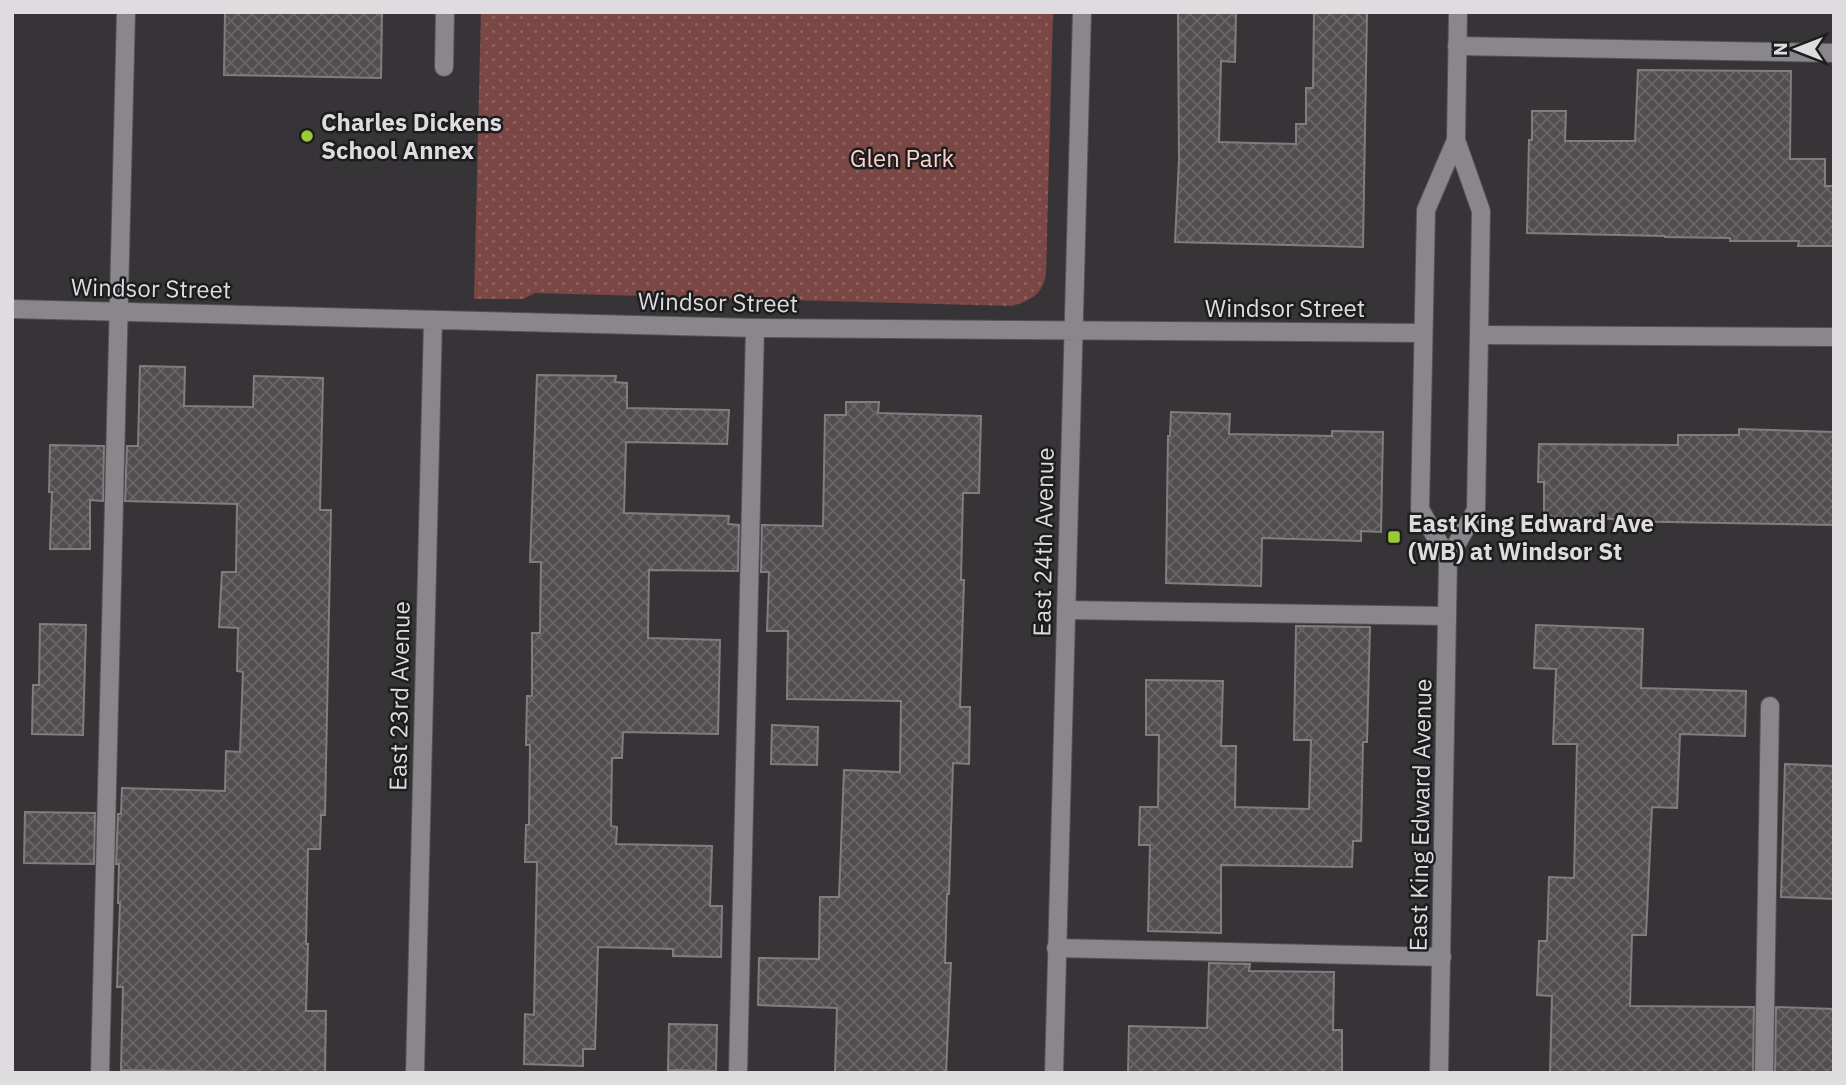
<svg xmlns="http://www.w3.org/2000/svg" width="1846" height="1085" viewBox="0 0 1846 1085" font-family="'IBM Plex Sans',sans-serif">
  <style>
    .green { fill: url(#green-dots) }
    .building { fill: url(#building-cross-hatch); stroke: #827c7f; stroke-width: 2 }
    .lines { fill: none; stroke-linecap: round; stroke-linejoin: round }
    .lane-casing { stroke: #545255; stroke-width: 20 }
    .street-casing { stroke: #545255; stroke-width: 20 }
    .secondary-casing { stroke: #545255; stroke-width: 20 }
    .lane { stroke: #8a878c; stroke-width: 18 }
    .street { stroke: #8a878c; stroke-width: 18 }
    .secondary { stroke: #8a878c; stroke-width: 18 }
    .poi-dot { fill: #99cb35; stroke: #1e1d1e; stroke-width: 2.5 }
    .labels { text-anchor: middle; dominant-baseline: central; stroke-width: 5; stroke-linejoin: round; paint-order: stroke }
    .poi-label { font-size: 24px; font-weight: bold; fill: #dedcdf; stroke: #1e1d1e; text-anchor: start }
    .park-label { font-size: 24px; fill: #f7d2cf; stroke: #1e1d1e }
    .street-label { font-size: 24px; fill: #dedcdf; stroke: #1e1d1e }
  </style>
  <defs>
    <pattern id="green-dots" width="8" height="8" patternUnits="userSpaceOnUse" patternTransform="scale(1.75)"><rect width="8" height="8" fill="#7a4744"/><path d="M2 2h.1M6 6h.1" fill="none" stroke="#8c615f" stroke-width="1.8" stroke-linecap="round"/></pattern>
    <pattern id="building-cross-hatch" width="8" height="8" patternUnits="userSpaceOnUse" patternTransform="scale(1.75)"><rect width="8" height="8" fill="#524d4f"/><path d="M0 0l8 8M0 8l8-8" fill="none" stroke="#6a6668"/></pattern>
  </defs>
  <rect width="100%" height="100%" fill="#373438"/>
  <!-- green -->
  <path class="green" d="M481,12H1053L1046,273C1043,294 1032,300 1012,306L535,293L523,299H474Z"/>
  <!-- building -->
  <path class="building" d="M225,12H382L381,78L224,75Z
    M1178,12H1236L1235,62L1221,61L1219,142L1296,144V124H1306V88H1313L1314,12H1367L1363,247L1175,242L1179,160Z
    M1638,70L1791,71L1790,159H1825V186H1834V246H1798L1799,241H1730V238L1665,237V236L1527,233L1529,140H1532V111H1566L1565,141H1635Z
    M140,366L185,367L184,406L253,407L254,376L323,378L320,510H331L325,815H321L320,849H308L306,944H308L306,1011H326L325,1073L121,1070L123,987H117L120,903H118L119,864H116L118,814H121L122,788L225,791L226,751L240,752L243,672L237,671L238,628L219,627L222,572H236L237,504L125,501L127,446H138Z
    M537,375L616,376L615,382L627,383V408L729,410L727,444L626,442L624,513L729,516L728,524L739,525L738,571L649,570L648,638L720,640L718,734L623,732L622,758H612L611,826L617,827L616,844L712,846L710,906H722L721,957L673,956V949L598,947L595,1049H583V1066L524,1064L525,1014L534,1015L537,862H525L526,825H529L530,745H526L527,696H532V633H540L541,562H530Z
    M846,402H879L878,413L981,416L979,493H963L961,580H964L960,707H970L969,764L953,763L949,894H947L945,963H951L946,1073H835L837,1008L758,1005L759,958L819,959L820,897H839L844,770L900,772L901,701L787,699L788,631H767L769,572H761L762,525L823,526L825,415H846Z
    M1171,412L1230,414L1229,434L1332,436V431L1383,432L1381,532L1361,531V541L1262,538L1261,586L1166,583L1168,436H1170Z
    M1739,429L1834,432V525L1614,521V519L1544,517V482H1538L1539,444L1678,445V435H1739Z
    M50,445L104,446L103,501L90,500V549H50L52,492H49Z
    M40,624L86,625L83,735L32,734L33,685H39Z
    M1536,625L1643,629L1641,688L1746,691L1745,736L1680,734L1677,808L1652,807L1646,935H1632L1630,1006L1754,1007L1753,1073H1550L1552,996L1537,995L1539,941H1547L1549,877L1574,878L1577,744H1553L1556,669L1534,668Z
    M1296,626L1370,627L1367,742H1363L1361,841H1353L1352,867L1221,865V933L1148,931L1150,845H1139L1140,807H1158L1159,735H1146V680L1223,681L1221,746H1236L1235,807L1309,809L1311,740H1294Z
    M772,725L818,727L817,765L771,764Z
    M1785,764L1834,766V899L1781,897Z
    M25,812L95,813L94,864L24,863Z
    M1209,963L1250,964L1249,971L1334,972L1333,1030H1342V1073H1128L1129,1026L1207,1028Z
    M1776,1007L1834,1009V1073H1775Z
    M669,1024L717,1025L716,1071L668,1070Z"/>
  <g class="lines">
    <defs>
      <path id="lane" d="M1457,46L1834,53
        M444,67L445,12
        M1066,610L1447,616
        M1056,948L1442,957
        M100,1073L126,12
        M738,1073L755,328
        M1764,1073L1770,706"/>
      <path id="street" d="M12,309L755,328L1423,333
        M1479,335L1834,337
        M415,1073L433,320
        M1054,1073L1082,12"/>
      <path id="secondary" d="M1448,559L1420,509L1426,210L1456,140
        M1439,1073L1448,559L1476,510L1479,335L1481,211L1456,140L1458,12"/>
    </defs>
    <!-- lane casing -->
    <use href="#lane" class="lane-casing"/>
    <!-- street casing -->
    <use href="#street" class="street-casing"/>
    <!-- secondary casing -->
    <use href="#secondary" class="secondary-casing"/>
    <!-- lane -->
    <use href="#lane" class="lane"/>
    <!-- street -->
    <use href="#street" class="street"/>
    <!-- secondary -->
    <use href="#secondary" class="secondary"/>
  </g>
  <!-- markers -->
  <g class="poi-dot">
    <circle cx="307" cy="136" r="7"/>
    <rect x="1387" y="530" width="14" height="14" rx="3.5"/>
  </g>
  <g class="labels">
    <!-- poi labels -->
    <g class="poi-label">
      <text x="321" y="122">Charles Dickens<tspan x="321" dy="28">School Annex</tspan></text>
      <text x="1408" y="523">East King Edward Ave<tspan x="1408" dy="28">(WB) at Windsor St</tspan></text>
    </g>
    <!-- park labels -->
    <g class="park-label">
      <text x="902" y="158">Glen Park</text>
    </g>
    <!-- street labels -->
    <g class="street-label">
      <text transform="translate(151 288) rotate(1)">Windsor Street</text>
      <text transform="translate(718 302) rotate(1)">Windsor Street</text>
      <text x="1285" y="308">Windsor Street</text>
      <text transform="translate(1043 542) rotate(-89)">East 24th Avenue</text>
      <text transform="translate(399 696) rotate(-89)">East 23rd Avenue</text>
      <text transform="translate(1420 815) rotate(-89)">East King Edward Avenue</text>
    </g>
  </g>
  <!-- border -->
  <rect width="1846" height="1085" fill="none" stroke="#dedcdf" stroke-width="28"/>
  <!-- north arrow -->
  <g transform="translate(1797 49) rotate(270)" stroke="#1e1d1e" stroke-width="5" paint-order="stroke">
  <path d="M0-5L12 26L0 18L-12 26Z" fill="#dedcdf"/>
  <text y="-10" font-size="19" font-weight="bold" text-anchor="middle" fill="#dedcdf">N</text>
  </g>
</svg>
